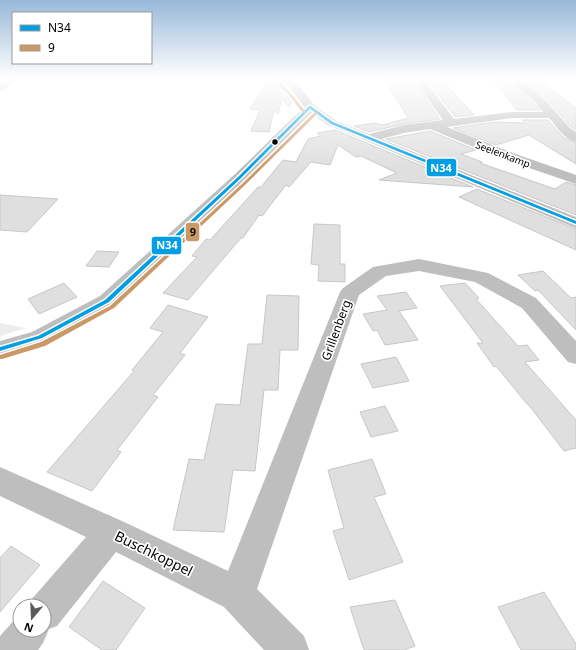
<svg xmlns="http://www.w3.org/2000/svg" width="576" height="650" viewBox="0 0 576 650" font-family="'Noto Sans',sans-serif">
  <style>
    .green { fill: #ececec }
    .building { fill: #dfdfdf; stroke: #c7c7c7 }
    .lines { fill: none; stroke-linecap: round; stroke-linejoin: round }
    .minor { fill: #bebebe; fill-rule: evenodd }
    .major { fill: #bebebe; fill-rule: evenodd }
    .bus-1-casing { stroke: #fff; stroke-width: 3 }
    .bus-2-casing { stroke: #fff; stroke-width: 3 }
    .bus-1 { fill: #009ee3; fill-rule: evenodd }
    .bus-2 { fill: #c96; fill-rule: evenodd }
    .bus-dot { fill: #000; stroke: #fff; stroke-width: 1.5 }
    .labels { text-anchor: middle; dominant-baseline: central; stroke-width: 3.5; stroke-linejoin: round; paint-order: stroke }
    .far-street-label { font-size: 10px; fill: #000; stroke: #fff }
    .street-label { font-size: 12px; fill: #000; stroke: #fff }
    .near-street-label { font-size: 14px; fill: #000; stroke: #fff }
    .line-badge { stroke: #fff; stroke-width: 1.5 }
    .badge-label { font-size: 11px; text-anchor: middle; font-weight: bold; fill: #fff }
    .pale-badge-label { font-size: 11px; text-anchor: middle; font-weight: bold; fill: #111 }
  </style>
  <rect width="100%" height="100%" fill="#fff"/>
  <!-- green -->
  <path class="green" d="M0,323L26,328L0,336Z"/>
  <!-- building -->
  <path class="building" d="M270,78H278L294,96L289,107L282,99L278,114L274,110L269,132L251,131L260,110L250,109Z
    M384,78H412L440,119L404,124L369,132L354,126L375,123L382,125L408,118Z
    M425,78L441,79L474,115L455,117Z
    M492,78H506L535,104L540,110H517Z
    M520,78H537L576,108V130L571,127L545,98Z
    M522,120H548L563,137L576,143V164L529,135L496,145L453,128L494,122L525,123Z
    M335,130L473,187L379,180L397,173L361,156L356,157L338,145L330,165L311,162L289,187L286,185L262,216L259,215L243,238H241L188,300L163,293L197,257L192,256L206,239L210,240L258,187H261L283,160L296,162L308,139L321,136L317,133Z
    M430,131L476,150L461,154L482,162L480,163L555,189L566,182L576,185V215L386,139Z
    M477,189L576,229V250L459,197Z
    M0,195L58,199L27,232L0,230Z
    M314,224L340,225V264H345V282L318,281L319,265L311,264Z
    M97,251L119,252L109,267L86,266Z
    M543,271L571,298L576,297V330L538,290L535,291L518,275Z
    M64,283L77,297L39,314L28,299Z
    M465,283L479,298L476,299L518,346L527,345L539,360L525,362L576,420V448L564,451L528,404H527L496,366L494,367L477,343H483L440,286Z
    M406,292L417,308L399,311L418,340L385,345L377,330L373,331L363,314L387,310L377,296Z
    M267,295L299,296L298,350H280L278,390H264L255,471L233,470L224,532L173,530L189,459L204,460L216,404L240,405L248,344H262Z
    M168,305L208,317L180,353L185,355L153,395L158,397L117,450L121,452L92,491L47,472L134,371L132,370L163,332L150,328Z
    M396,357L409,381L373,388L361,364Z
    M385,406L398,431L371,437L360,412Z
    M372,459L386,494L374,497L403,562L349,580L333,531L344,528L328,470Z
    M11,546L40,565L0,612V558Z
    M103,581L145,608L116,650H102L69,627Z
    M544,592L576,644V650H521L498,607Z
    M395,600L415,646L404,650H364L350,607Z"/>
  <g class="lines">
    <!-- minor -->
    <path class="minor" d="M279,78H290L299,85L314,105L336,121L369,134L404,125L443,120L413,78H423L454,119L512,112H543L536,103L507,78H518L544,99L570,128L576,132V142C564,139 557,127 549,118H512L447,127L513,153L576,175V184L503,159L430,129L404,133L381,139L576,217V228L328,125L311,113L244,181L114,306L48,342L0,357V341L32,332L100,296L234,175L304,107L291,89Z
      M419,259L488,273L536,298L576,341V364L568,362L522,308L475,282L419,271L386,276L359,295L257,589L304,636L309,650H264L224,607L116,552L57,626L49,629L43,643L38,650H0V636L17,617L20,615V630H44V606H29L31,600L86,537L0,496V467L122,521L228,571L340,292L343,288L373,267Z"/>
    <!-- major -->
    <path class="major" d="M8,78H19L4,90L0,91V83Z"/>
    <defs>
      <path id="bus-1" d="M309,106H311L333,122L576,221V224L331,124L310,109L240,179L109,302L42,338L0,351V347L38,336L105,300L238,177Z"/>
      <path id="bus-2" d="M278,83H280L290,92L305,111V113H303L288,94L278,85Z
        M315,112L318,113L245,185L114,308L45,346L2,359H0V355L41,342L110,306L243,183Z"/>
    </defs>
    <!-- bus-1 casing -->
    <use href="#bus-1" class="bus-1-casing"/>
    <!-- bus-2 casing -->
    <use href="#bus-2" class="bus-2-casing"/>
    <!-- bus-1 -->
    <use href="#bus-1" class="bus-1"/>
    <!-- bus-2 -->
    <use href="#bus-2" class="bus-2"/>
  </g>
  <!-- sky -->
  <linearGradient id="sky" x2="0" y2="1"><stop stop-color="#97b8d8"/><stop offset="0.46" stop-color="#fff"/><stop offset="1" stop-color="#fff" stop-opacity="0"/></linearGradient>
  <rect width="576" height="169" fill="url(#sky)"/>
  <!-- markers -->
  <circle class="bus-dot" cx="275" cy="142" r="3.5"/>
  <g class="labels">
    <!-- far-street labels -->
    <g class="far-street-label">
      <text transform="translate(503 154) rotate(21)">Seelenkamp</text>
    </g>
    <!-- street labels -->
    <g class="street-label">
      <text transform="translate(336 330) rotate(-70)">Grillenberg</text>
    </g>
    <!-- near-street labels -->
    <g class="near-street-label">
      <text transform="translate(154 553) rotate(26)">Buschkoppel</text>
    </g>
  </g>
  <g class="line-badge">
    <rect x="426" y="158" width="31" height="19" rx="4" fill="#009ee3"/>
    <rect x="185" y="222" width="15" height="20" rx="4" fill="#c96"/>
    <rect x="151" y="236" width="31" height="19" rx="4" fill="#009ee3"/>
  </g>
  <g class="badge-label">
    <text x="441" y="172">N34</text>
    <text x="167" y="249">N34</text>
  </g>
  <g class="pale-badge-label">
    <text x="193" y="236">9</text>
  </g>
  <!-- legend -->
  <rect x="12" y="12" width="140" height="52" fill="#ffffff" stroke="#999999"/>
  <rect x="20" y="25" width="20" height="6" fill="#009ee3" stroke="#999999"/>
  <text x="48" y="32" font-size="12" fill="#000000">N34</text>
  <rect x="20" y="45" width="20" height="6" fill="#cc9966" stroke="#999999"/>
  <text x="48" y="52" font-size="12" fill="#000000">9</text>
  <!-- north arrow -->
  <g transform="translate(32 618) rotate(199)"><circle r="19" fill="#ffffff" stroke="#999999"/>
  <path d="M0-3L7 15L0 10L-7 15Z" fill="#595959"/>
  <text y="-6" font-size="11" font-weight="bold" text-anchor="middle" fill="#000000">N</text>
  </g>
</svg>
